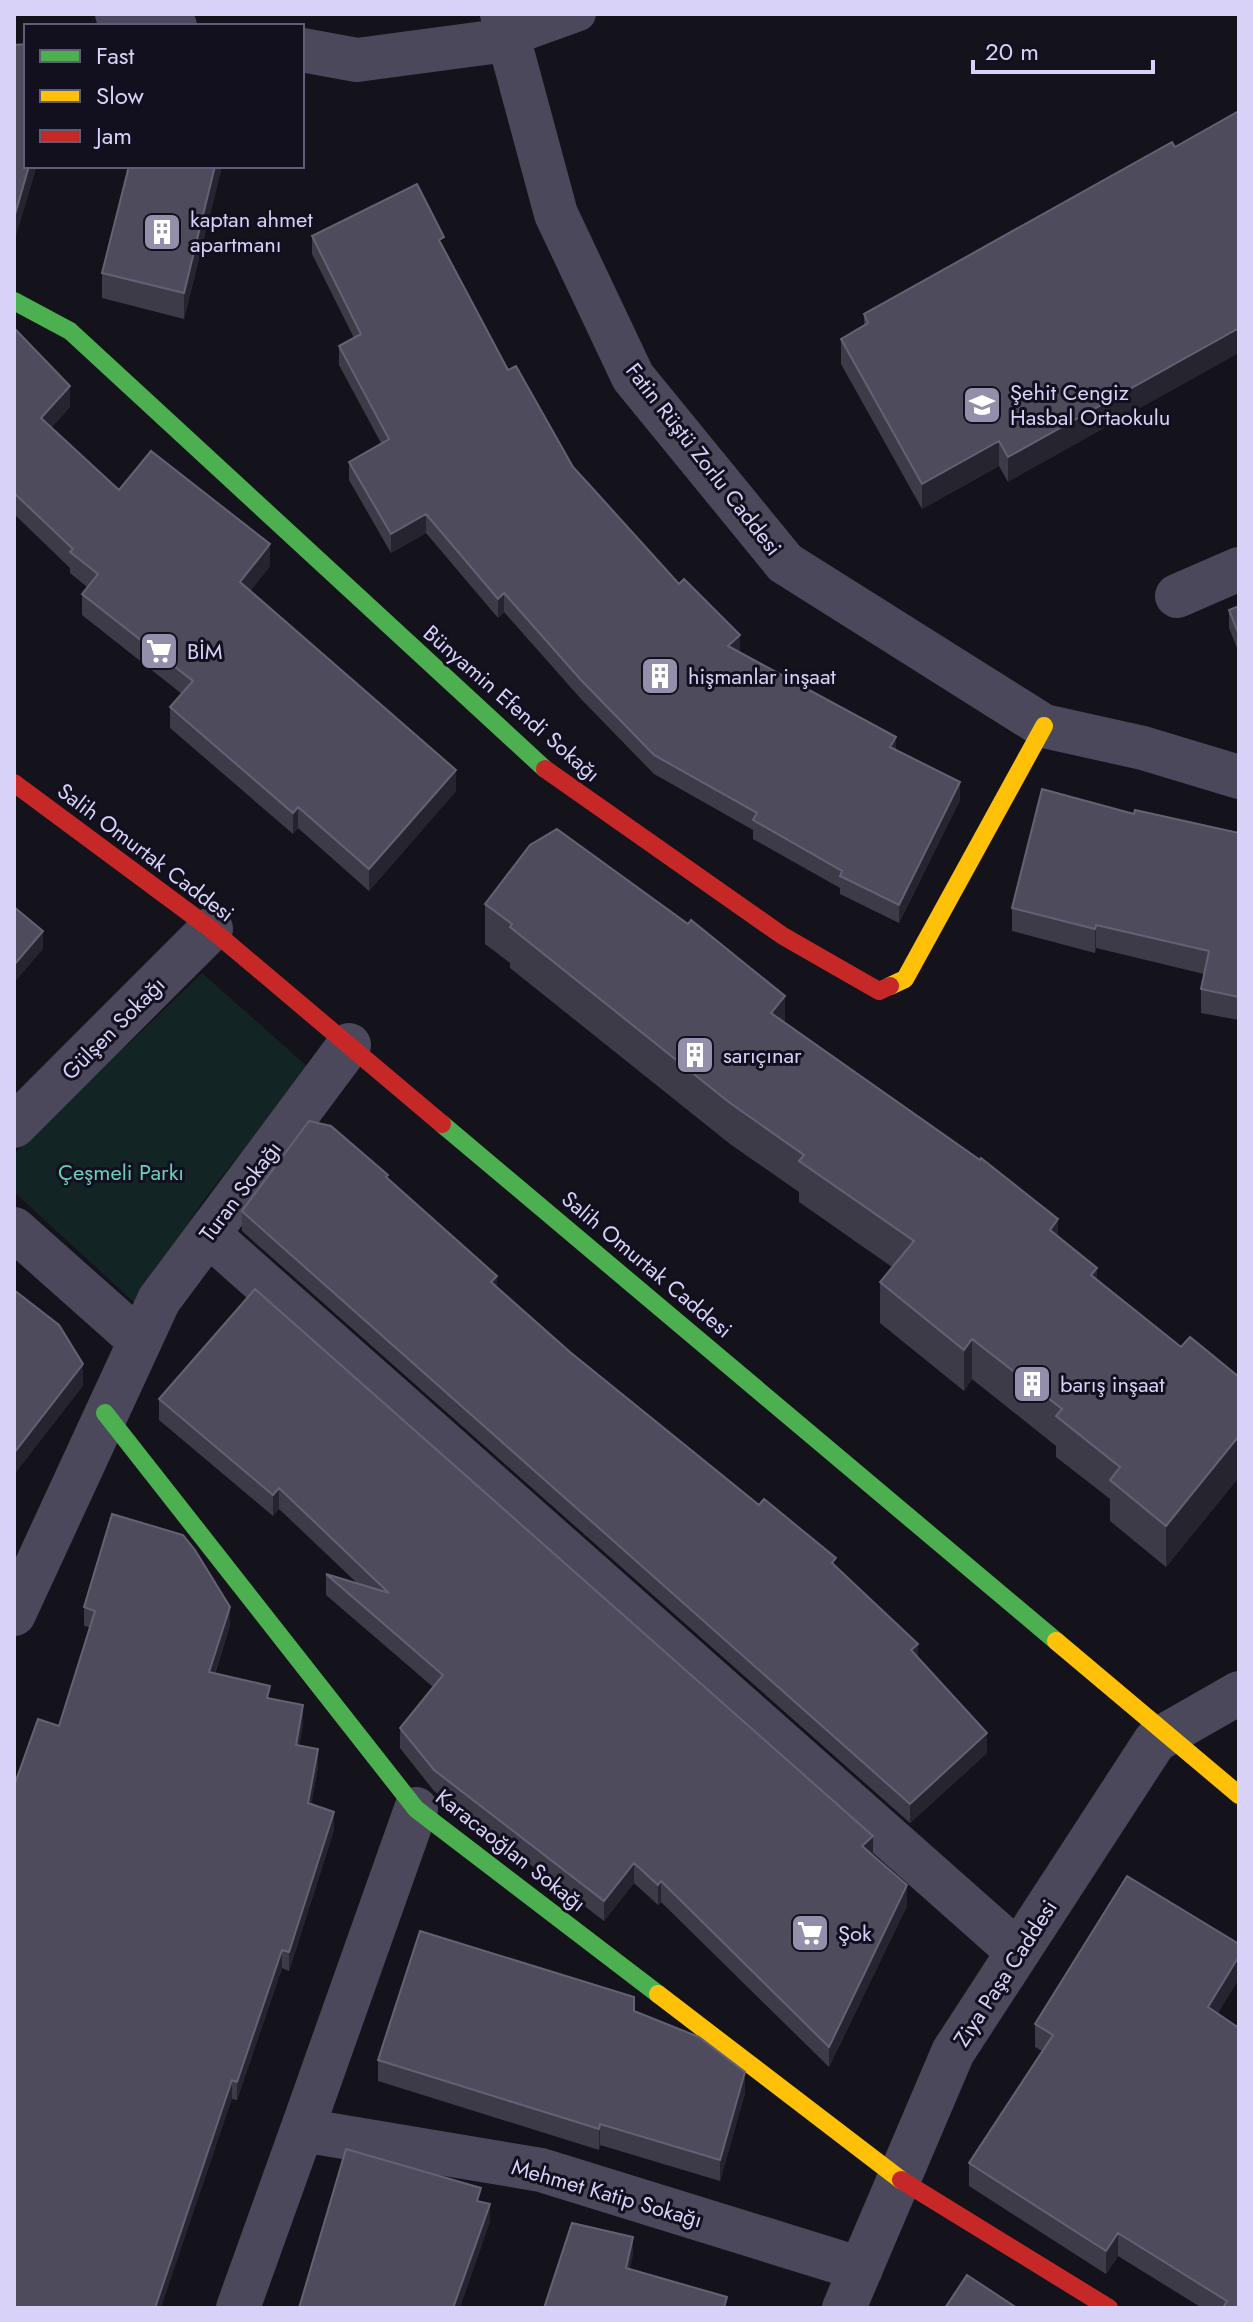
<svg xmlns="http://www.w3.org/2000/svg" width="1253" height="2322" viewBox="0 0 1253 2322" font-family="Jost,sans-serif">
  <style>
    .green { fill: #132425 }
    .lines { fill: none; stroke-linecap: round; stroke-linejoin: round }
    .lane { stroke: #4a485a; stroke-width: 34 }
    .street { stroke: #4a485a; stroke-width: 44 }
    .fast { stroke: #4caf50; stroke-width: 18 }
    .slow { stroke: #ffc107; stroke-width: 18 }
    .jam { stroke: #c62828; stroke-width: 18 }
    .wall { fill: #3e3b49 }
    .shaded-wall { fill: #26242e }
    .building { fill: #4e4c5c; stroke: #646175; stroke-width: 2 }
    .labels { text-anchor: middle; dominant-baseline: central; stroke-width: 6; stroke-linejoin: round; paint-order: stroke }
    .poi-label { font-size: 22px; fill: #d8d2f9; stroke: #120f1e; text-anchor: start }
    .street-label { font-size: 22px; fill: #d8d2f9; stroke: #120f1e }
    .park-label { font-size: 22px; fill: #68cfba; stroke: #120f1e }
  </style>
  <rect width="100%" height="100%" fill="#14121a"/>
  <!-- green -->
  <path class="green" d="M202,973L308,1067L203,1201L137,1305L14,1192V1154Z"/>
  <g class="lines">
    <!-- lane -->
    <path class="lane" d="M507,40L579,14"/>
    <!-- street -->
    <path class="street" d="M117,14L175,26
      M502,14L556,214L633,377L785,563L1044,726L1143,748L1239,777
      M302,50L357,60L507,40
      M1177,596L1239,569
      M14,1126L211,929
      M14,1229L140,1341
      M208,1234L1018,1952
      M14,1614L159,1300L349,1045
      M302,2130L416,1809
      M238,2308L302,2130L541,2170L861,2269
      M844,2308L953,2052L1155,1741L1239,1693"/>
    <!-- fast -->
    <path class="fast" d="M14,301L70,331L545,769
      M442,1124L1056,1641
      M105,1413L416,1809L658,1994"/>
    <!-- slow -->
    <path class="slow" d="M890,986L905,979L1044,726
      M1056,1641L1239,1795
      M658,1994L901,2180"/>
    <!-- jam -->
    <path class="jam" d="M545,769L783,936L879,991L890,986
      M14,783L211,929L442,1124
      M901,2180L1109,2308"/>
  </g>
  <!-- wall -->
  <path class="wall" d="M1172,142L1008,482L999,466L922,509L841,364V339L864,326V314Z
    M129,166H222L184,319L102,298V273Z
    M312,236L444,248L508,370L573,467L740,652L896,750L960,800L899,923L840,894V888L753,839V830L654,774L581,699L504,612L498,618L426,533L391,553L349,480V462L381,443L339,365V346L354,338L312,254Z
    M14,328L70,407L51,428L119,490L270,566L250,591L456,791L369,891L298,828L293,834L170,728V707L182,694L82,615V594L87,587L70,573V568L14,514Z
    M1239,606V653L1229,628V610Z
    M1134,814L1239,833V1020L1201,1013V989L1204,974L1096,948L1095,953L1012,931V908Z
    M485,904L785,1023L1058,1237L1097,1280L1181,1347L1239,1377V1477L1166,1567L1110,1521V1499L1056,1457V1446L972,1379L964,1391L880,1323V1282L892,1267L799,1202V1192L730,1144L510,968V963L485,944Z
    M388,1179L497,1287L570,1352L836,1567L918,1658L987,1753L910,1823L242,1231V1211Z
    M159,1399L873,1856L907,1906L829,2067L661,1902L658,1905L634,1883L604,1921L434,1791L400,1748V1728L433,1687L326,1595V1574L358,1584L279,1509L273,1516L159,1420Z
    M84,1607L230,1625L215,1674L270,1698L303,1724L299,1746L318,1767L311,1804L334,1830L289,1971L282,1968L237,2100L232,2099L59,1726L90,1627L84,1626Z
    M634,2011L745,2093L720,2181L600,2145L599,2150L378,2081V2060Z
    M1217,2014L1239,2308H1202L1118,2256L1106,2274L969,2186V2163L1042,2051L1035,2047V2024Z"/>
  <!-- shaded-wall -->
  <path class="shaded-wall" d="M29,166H37L14,243V218Z
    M215,166H222L184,319V293Z
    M1239,328V353L1008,482V457Z
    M70,386V407L41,439V418Z
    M999,441V466L922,509V484Z
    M426,514V533L391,553V534Z
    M270,544V566L240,604V582Z
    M504,593V612L498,618V599Z
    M740,635V653L728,646Z
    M896,737V756L890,747Z
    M456,770V791L369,891V869Z
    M960,782V800L899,923V905Z
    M298,807V828L293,834V813Z
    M1096,925V948L1095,953V929Z
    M43,931V949L14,983V965Z
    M785,996V1037L771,1013Z
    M1058,1219V1260L1050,1230Z
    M1097,1268V1308L1091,1275Z
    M497,1276V1295L491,1282Z
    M972,1339V1379L964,1391V1350Z
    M83,1364V1386L14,1475V1453Z
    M1239,1436V1477L1166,1567V1526Z
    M279,1488V1509L273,1516V1495Z
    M230,1607V1625L209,1691V1672Z
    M918,1644V1663L911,1650Z
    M303,1705V1724L296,1764V1745Z
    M987,1733V1753L910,1823V1804Z
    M318,1749V1767L308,1822V1803Z
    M334,1812V1830L289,1971V1952Z
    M873,1836V1857L862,1846Z
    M634,1863V1883L604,1921V1901Z
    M661,1881V1902L658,1905V1885Z
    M907,1885V1906L829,2067V2047Z
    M282,1950V1968L237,2100V2082Z
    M1239,1956V1979L1208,2030V2007Z
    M745,2072V2093L720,2181V2160Z
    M232,2080V2099L161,2308H155Z
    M600,2124V2145L599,2150V2129Z
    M490,2204V2222L460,2308H453Z
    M1118,2233V2256L1106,2274V2251Z
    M633,2237V2255L626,2286V2268Z"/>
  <!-- building -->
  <path class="building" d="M26,44V166H29L14,218V45Z
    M1239,111V328L1008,457L999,441L922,484L841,339L868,323L864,314L1172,142L1175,147Z
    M129,166H215L184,293L102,273Z
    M417,184L444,237L439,240L508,370L516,366L573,467L595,491L679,584L684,579L740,635L728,646L896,737L890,747L960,782L899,905L840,876L842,871L753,820L757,813L654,755L581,680L504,593L498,599L426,514L391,534L349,462L389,439L339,346L361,334L312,236Z
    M14,328L70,386L41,418L119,490L151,451L270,544L240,582L456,770L369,869L298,807L293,813L170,707L193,681L82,594L98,574L70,552L73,549L14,493Z
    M1239,606V635L1229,610Z
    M1042,789L1134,814L1135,810L1239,833V997L1201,989L1209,951L1096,925L1095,929L1012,908Z
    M557,829L688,924L691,920L785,996L771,1013L980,1160L981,1158L1058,1219L1050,1230L1097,1268L1091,1275L1181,1347L1190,1337L1239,1377V1436L1166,1526L1110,1480L1120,1467L1056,1416L1062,1409L972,1339L964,1350L880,1282L914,1241L799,1161L804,1155L730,1103L510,927L512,924L485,904L530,845Z
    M14,907L43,931L14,965Z
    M309,1121L331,1126L388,1175L386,1177L497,1276L491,1282L570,1352L759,1505L764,1499L836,1558L832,1563L918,1644L911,1650L987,1733L910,1804L245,1214L242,1211Z
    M255,1289L873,1836L862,1846L907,1885L829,2047L661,1881L658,1885L634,1863L604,1901L434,1770L400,1728L443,1675L326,1574L389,1593L279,1488L273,1495L159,1399Z
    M14,1290L59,1325L83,1364L14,1453Z
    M112,1514L183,1535L195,1550L230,1607L209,1672L270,1686L267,1698L303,1705L296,1745L318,1749L308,1803L334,1812L289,1952L282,1950L237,2082L232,2080L155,2308H14V1786L38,1719L59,1726L95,1611L84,1607Z
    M1127,1876L1239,1944V1956L1208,2007L1239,2028V2308H1223L1227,2301L1118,2233L1106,2251L969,2163L1053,2035L1035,2024Z
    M420,1931L634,1997V2011L699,2037L745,2072L720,2160L600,2124L599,2129L378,2060Z
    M346,2149L481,2188L477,2201L490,2204L453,2308H299Z
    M572,2223L633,2237L626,2268L727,2297L724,2308H544Z
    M967,2275L1017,2308H945Z"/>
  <!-- icons -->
  <defs>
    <symbol id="building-square" viewBox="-11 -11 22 22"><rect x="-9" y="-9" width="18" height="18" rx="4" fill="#938fab" stroke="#120f1e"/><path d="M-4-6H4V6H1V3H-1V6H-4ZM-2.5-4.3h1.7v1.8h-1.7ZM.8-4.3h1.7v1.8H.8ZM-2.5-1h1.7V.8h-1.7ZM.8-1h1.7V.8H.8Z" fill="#fff"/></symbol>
    <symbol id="school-square" viewBox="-11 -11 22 22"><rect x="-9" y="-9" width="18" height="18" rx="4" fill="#938fab" stroke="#120f1e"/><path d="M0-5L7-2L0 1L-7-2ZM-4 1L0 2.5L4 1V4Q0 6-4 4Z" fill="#fff"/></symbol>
    <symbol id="supermarket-square" viewBox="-11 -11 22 22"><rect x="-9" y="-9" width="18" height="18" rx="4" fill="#938fab" stroke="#120f1e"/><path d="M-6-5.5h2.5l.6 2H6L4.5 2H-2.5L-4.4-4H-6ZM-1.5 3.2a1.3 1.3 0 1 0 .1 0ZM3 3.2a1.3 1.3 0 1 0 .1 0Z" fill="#fff"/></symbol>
  </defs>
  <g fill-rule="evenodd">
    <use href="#building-square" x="140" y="210" width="44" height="44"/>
    <use href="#school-square" x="960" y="383" width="44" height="44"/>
    <use href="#supermarket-square" x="137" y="629" width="44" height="44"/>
    <use href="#building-square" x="638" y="654" width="44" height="44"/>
    <use href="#building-square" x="673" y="1033" width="44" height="44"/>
    <use href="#building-square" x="1010" y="1362" width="44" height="44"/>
    <use href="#supermarket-square" x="788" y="1911" width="44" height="44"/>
  </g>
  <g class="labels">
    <!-- poi labels -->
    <g class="poi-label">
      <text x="190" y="219">kaptan ahmet<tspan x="190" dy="25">apartmanı</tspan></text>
      <text x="1010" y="392">Şehit Cengiz<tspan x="1010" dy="25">Hasbal Ortaokulu</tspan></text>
      <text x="187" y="651">BİM</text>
      <text x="688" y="676">hişmanlar inşaat</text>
      <text x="723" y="1055">sarıçınar</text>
      <text x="1060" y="1384">barış inşaat</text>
      <text x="838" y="1933">Şok</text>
    </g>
    <!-- street labels -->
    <g class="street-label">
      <text transform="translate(704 459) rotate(52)">Fatin Rüştü Zorlu Caddesi</text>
      <text transform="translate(512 703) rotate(41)">Bünyamin Efendi Sokağı</text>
      <text transform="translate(146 852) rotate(37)">Salih Omurtak Caddesi</text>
      <text transform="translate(113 1028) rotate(-45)">Gülşen Sokağı</text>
      <text transform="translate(240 1191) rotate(-53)">Turan Sokağı</text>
      <text transform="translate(647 1264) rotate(40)">Salih Omurtak Caddesi</text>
      <text transform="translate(511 1850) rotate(38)">Karacaoğlan Sokağı</text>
      <text transform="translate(1005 1973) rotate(-57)">Ziya Paşa Caddesi</text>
      <text transform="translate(607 2193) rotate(16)">Mehmet Katip Sokağı</text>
    </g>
    <!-- park labels -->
    <g class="park-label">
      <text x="121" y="1172">Çeşmeli Parkı</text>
    </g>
  </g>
  <!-- border -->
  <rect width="1253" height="2322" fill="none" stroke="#d8d2f9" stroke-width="32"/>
  <!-- legend -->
  <rect x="24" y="24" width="280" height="144" fill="#120f1e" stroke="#615d76" stroke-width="2"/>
  <rect x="40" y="50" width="40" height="12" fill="#4caf50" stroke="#615d76" stroke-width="2"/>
  <text x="96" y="64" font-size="24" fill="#d8d2f9">Fast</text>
  <rect x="40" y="90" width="40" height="12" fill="#ffc107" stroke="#615d76" stroke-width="2"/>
  <text x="96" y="104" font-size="24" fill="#d8d2f9">Slow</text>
  <rect x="40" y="130" width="40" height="12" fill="#c62828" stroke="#615d76" stroke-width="2"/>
  <text x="96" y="144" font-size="24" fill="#d8d2f9">Jam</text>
  <!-- scale -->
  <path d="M973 60v12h180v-12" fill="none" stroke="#d8d2f9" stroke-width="4"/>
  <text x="985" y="60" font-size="24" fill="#d8d2f9" stroke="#120f1e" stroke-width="6" paint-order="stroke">20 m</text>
</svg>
